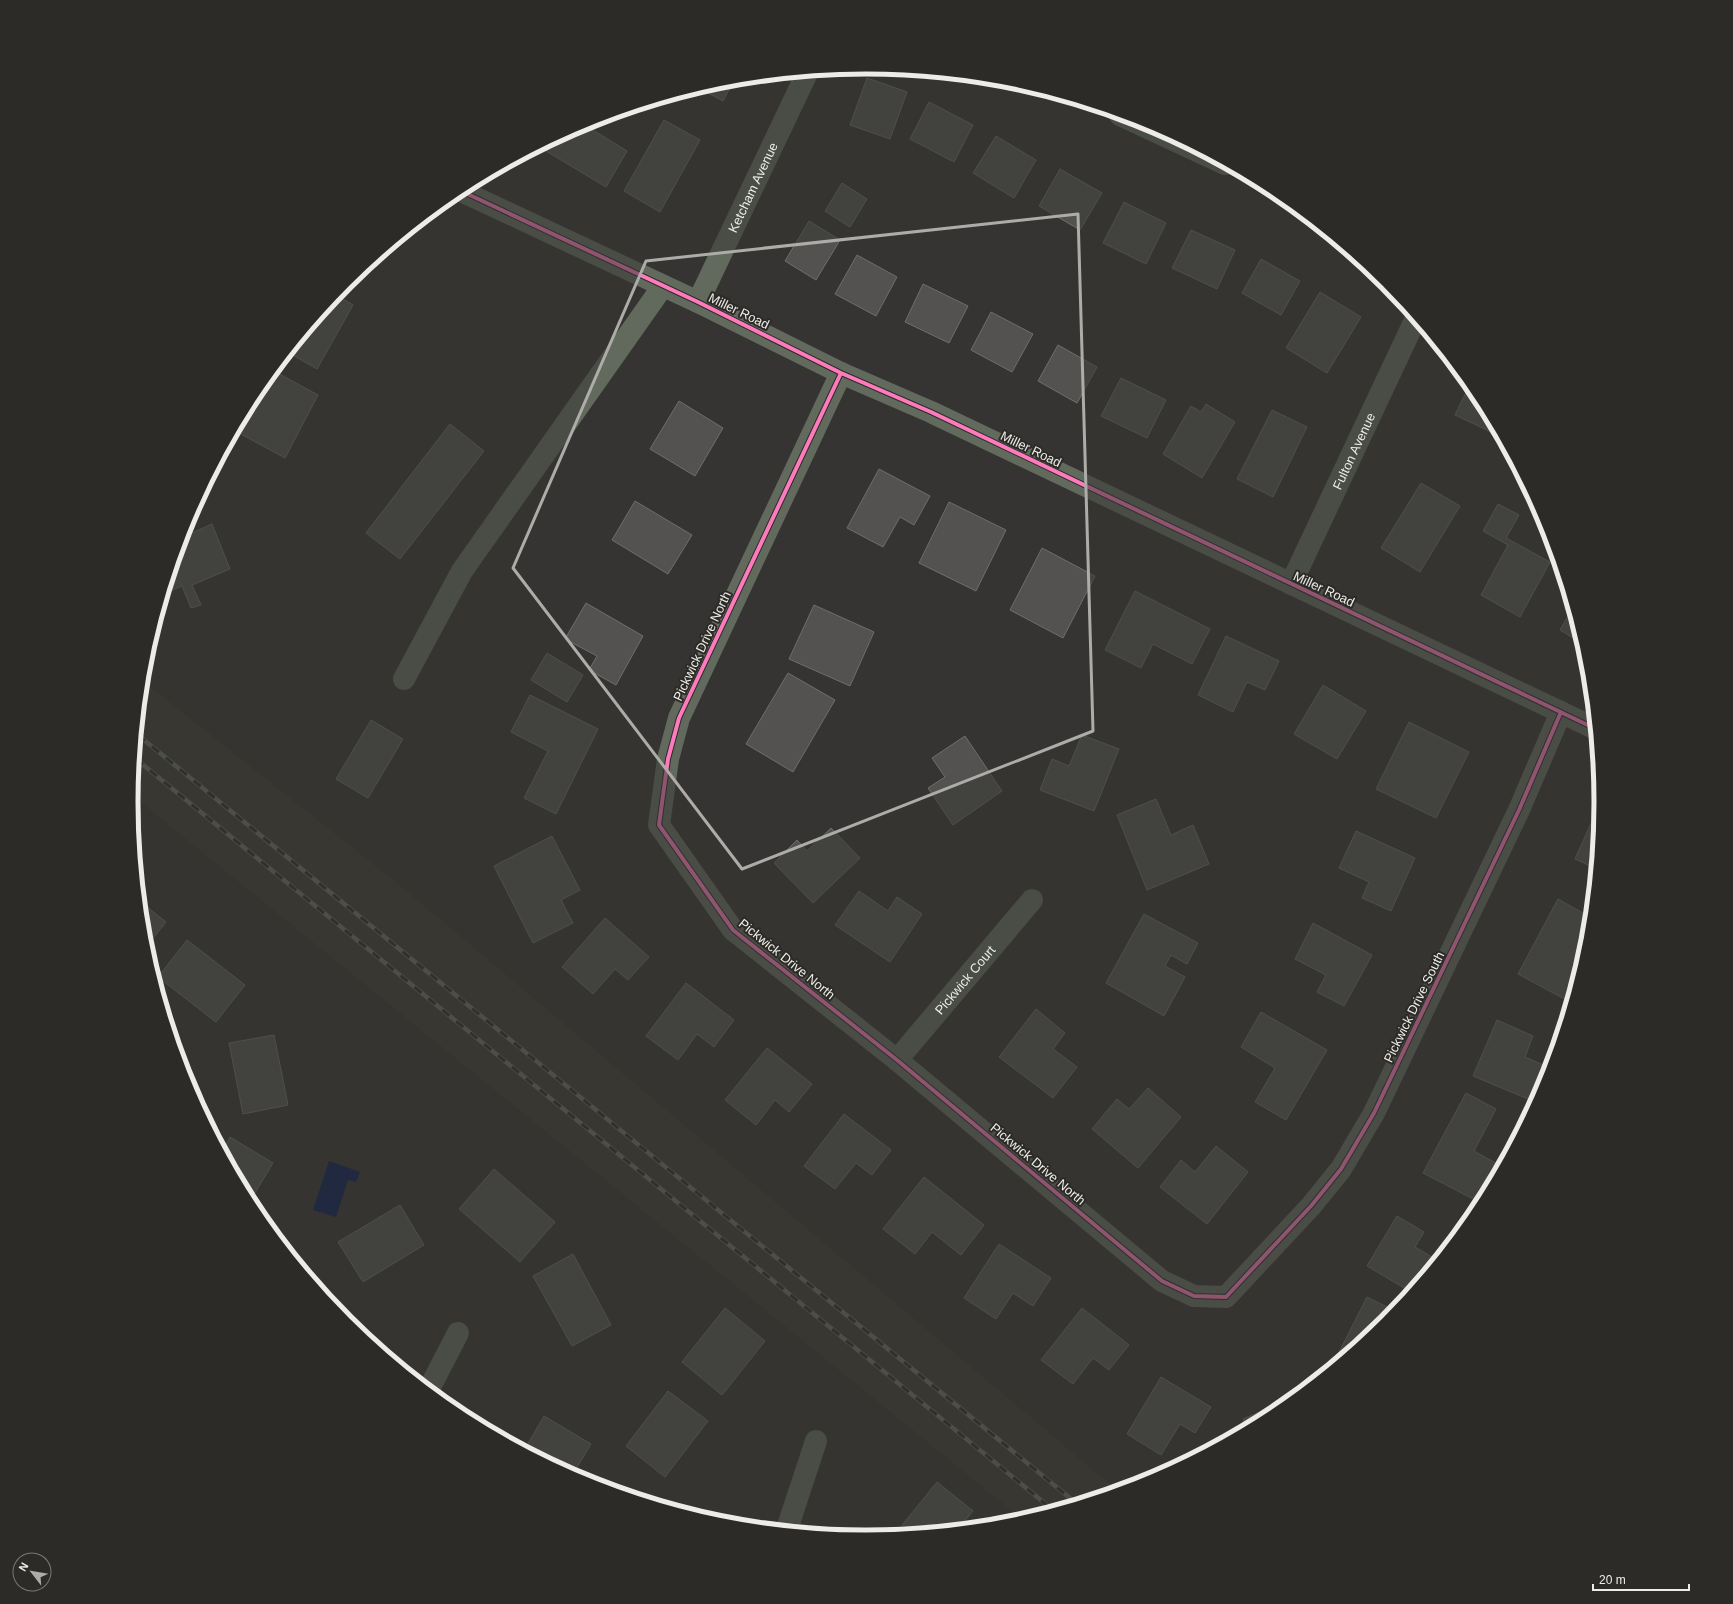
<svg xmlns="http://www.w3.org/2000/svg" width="1733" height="1604" viewBox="0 0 1733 1604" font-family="Arial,sans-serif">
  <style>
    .built { fill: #3d3a31 }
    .water { fill: #081b50 }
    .building { fill: #535250; stroke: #6f6e6c }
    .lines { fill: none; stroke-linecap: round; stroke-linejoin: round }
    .minor { stroke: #626a5e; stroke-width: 22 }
    .rail-casing { stroke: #696d65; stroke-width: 4.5 }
    .rail { stroke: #2c2b27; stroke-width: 3; stroke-dasharray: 9; stroke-linecap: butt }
    .cycleway-casing { stroke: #2c2b27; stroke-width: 6 }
    .cycleway { stroke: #fd7abc; stroke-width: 4 }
    .marked { fill: none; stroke: #adaca9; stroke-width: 3; stroke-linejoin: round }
    .labels { text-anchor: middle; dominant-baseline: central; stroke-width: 4; stroke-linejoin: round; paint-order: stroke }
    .street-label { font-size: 13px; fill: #edece9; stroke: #2c2b27 }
    .rim { fill: none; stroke: #edece9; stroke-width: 5 }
  </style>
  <rect width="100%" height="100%" fill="#353432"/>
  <!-- built -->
  <path class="built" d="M143,681L403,888L1117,1490L1022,1519L132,795Z"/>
  <!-- water -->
  <path class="water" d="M329,1161L360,1172L356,1182L348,1180L336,1217L313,1210Z"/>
  <!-- building -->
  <path class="building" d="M867,78L907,92L890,139L850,125Z
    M734,80L723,101L699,88L723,81Z
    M929,102L973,125L954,162L910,139Z
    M664,120L700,140L660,212L624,191Z
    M583,124L627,151L606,187L546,151L553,140Z
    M996,136L1036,160L1014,198L973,173Z
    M1060,169L1102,193L1080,230L1039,206Z
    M842,183L867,199L850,227L825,211Z
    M1124,202L1166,223L1146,264L1103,243Z
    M809,221L840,240L816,280L785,261Z
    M1191,230L1235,250L1217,289L1172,268Z
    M857,255L897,277L876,316L835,294Z
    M1261,259L1300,281L1281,315L1242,293Z
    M923,284L968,306L949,343L905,322Z
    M1320,292L1361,317L1327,373L1286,348Z
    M336,295L353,305L317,369L289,353Z
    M991,312L1033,334L1012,372L971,350Z
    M1058,345L1097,367L1077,403L1038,381Z
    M274,371L318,395L285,458L239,433L268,379Z
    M1121,378L1166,400L1147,438L1101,416Z
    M1470,384L1478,394L1494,425L1491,432L1455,415Z
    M679,401L723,428L695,476L650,449Z
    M1206,404L1235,422L1202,478L1163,454L1191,406L1201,412Z
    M1272,410L1307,427L1273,497L1237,479Z
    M450,424L484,451L400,559L366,533Z
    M879,469L930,496L914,525L900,517L883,547L847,528Z
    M1421,483L1460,506L1420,572L1381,548Z
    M635,501L692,535L668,574L612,540Z
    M949,502L1006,530L976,591L919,563Z
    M1498,504L1519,515L1506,538L1550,562L1520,617L1481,595L1508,545L1483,531Z
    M212,524L230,569L192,585L201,605L191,608L182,586L166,593L183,537Z
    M1042,548L1095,576L1063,638L1010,610Z
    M1135,591L1210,629L1192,664L1153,644L1141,668L1105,650Z
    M586,603L643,636L616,685L589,670L597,656L565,639Z
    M814,605L874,632L850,686L789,659Z
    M1572,609L1583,644L1560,630Z
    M1226,636L1279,661L1265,690L1247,682L1233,712L1198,695Z
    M547,653L583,675L567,702L531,680Z
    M788,673L835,700L793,772L746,744Z
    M1323,685L1366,711L1337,759L1294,734Z
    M530,695L598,729L556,814L524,798L548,751L511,732Z
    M371,720L403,739L368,798L336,779Z
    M1409,722L1469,752L1436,818L1376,789Z
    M1082,735L1119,749L1094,811L1040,790L1052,759L1069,766Z
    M965,736L1002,791L953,825L928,788L945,777L932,758Z
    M1156,799L1171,835L1193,825L1209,864L1147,890L1117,815Z
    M1597,810L1601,812L1595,868L1575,859Z
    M831,828L860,858L813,903L774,863L797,840L807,851Z
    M1356,831L1415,858L1391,911L1362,898L1369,882L1339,868Z
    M552,836L580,890L561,900L573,923L533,943L494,866Z
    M859,891L888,911L897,897L922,914L890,962L835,925Z
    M1558,899L1590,917L1589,933L1579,952L1585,955L1570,1002L1518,974Z
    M141,902L166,922L146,947V945Z
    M1144,914L1198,943L1187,964L1171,955L1165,966L1185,977L1164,1016L1106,983Z
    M605,918L649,957L628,980L615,969L593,994L562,967Z
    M1313,923L1372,955L1344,1006L1317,992L1326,975L1295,959Z
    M187,940L245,985L216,1022L158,977Z
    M686,983L734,1020L714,1047L697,1034L678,1060L646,1036Z
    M1036,1009L1065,1033L1053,1049L1077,1067L1053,1098L999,1057Z
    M1261,1012L1327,1050L1286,1120L1255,1102L1275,1068L1241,1047Z
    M1497,1020L1533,1036L1525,1057L1550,1068L1535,1102L1473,1076Z
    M274,1035L288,1105L243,1114L229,1043Z
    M767,1048L812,1084L789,1112L775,1100L756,1125L725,1100Z
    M1148,1088L1181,1117L1138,1168L1092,1129L1117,1099L1129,1109Z
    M1466,1093L1496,1109L1474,1151L1501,1166L1481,1203L1423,1173Z
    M844,1114L891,1150L872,1175L856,1163L835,1189L804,1166Z
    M230,1137L273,1163L250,1201L223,1150Z
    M1216,1146L1248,1172L1207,1224L1160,1187L1181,1160L1195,1172Z
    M494,1169L555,1222L520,1262L459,1209Z
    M924,1177L984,1225L961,1255L932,1232L915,1254L883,1229Z
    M400,1205L424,1245L363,1282L338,1242Z
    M1397,1216L1424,1232L1415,1247L1437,1260L1411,1292L1367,1266Z
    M999,1244L1051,1278L1033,1306L1013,1293L996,1319L964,1298Z
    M573,1254L611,1325L572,1346L533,1276Z
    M1367,1297L1395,1311L1386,1322L1332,1366Z
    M725,1308L765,1341L722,1395L682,1362Z
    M1082,1308L1129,1345L1109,1370L1093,1358L1073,1384L1041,1360Z
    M1161,1377L1211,1407L1195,1433L1180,1424L1161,1455L1127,1434Z
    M668,1391L708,1421L665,1477L626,1446Z
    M1295,1397L1275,1413L1247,1428L1243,1419Z
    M544,1416L591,1444L573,1474L525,1449Z
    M937,1482L973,1511L959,1528L895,1534Z"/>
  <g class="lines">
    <!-- minor -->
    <g class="minor">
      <path d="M1120,115L1225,164"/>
      <path d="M459,190L698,302L841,373L931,412L1594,728"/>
      <path id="s1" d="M698,302L807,73"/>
      <path d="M841,373L679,718L668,759L659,825L733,930L897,1060L1162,1281L1194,1296L1226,1297L1311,1206L1341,1169L1374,1113L1519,810L1561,712"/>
      <path id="s2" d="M1291,584L1416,318"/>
      <path d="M404,679L462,571L663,286"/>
      <path id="s3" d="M897,1060L1032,900"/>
      <path d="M429,1389L458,1333"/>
      <path d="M787,1529L816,1441"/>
    </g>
    <defs>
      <path id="rail" d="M138,735L1076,1503
        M136,759L1053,1510"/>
    </defs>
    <!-- rail casing -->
    <use href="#rail" class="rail-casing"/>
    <!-- rail -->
    <use href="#rail" class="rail"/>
    <defs>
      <path id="cycleway" d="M459,190L698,302L841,373L931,412L1594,728
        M841,373L679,718L668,759L659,825L733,930L897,1060L1162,1281L1194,1296L1226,1297L1311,1206L1341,1169L1374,1113L1519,810L1561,712"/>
    </defs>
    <!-- cycleway casing -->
    <use href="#cycleway" class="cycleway-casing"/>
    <!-- cycleway -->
    <use href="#cycleway" class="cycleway"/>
  </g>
  <!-- marked area -->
  <path d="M0 0H1733V1604H0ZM1078,214L1093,731L742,869L513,568L646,261Z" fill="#353432" fill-opacity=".55" fill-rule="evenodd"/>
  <path class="marked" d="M1078,214L1093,731L742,869L513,568L646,261Z"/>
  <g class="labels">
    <!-- street labels -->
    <g class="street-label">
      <text stroke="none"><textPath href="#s1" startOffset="127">Ketcham Avenue</textPath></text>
      <text transform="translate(739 311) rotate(26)">Miller Road</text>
      <text transform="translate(1031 449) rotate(26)">Miller Road</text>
      <text stroke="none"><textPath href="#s2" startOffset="147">Fulton Avenue</textPath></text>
      <text transform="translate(1324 589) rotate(25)">Miller Road</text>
      <text transform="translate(702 646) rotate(-65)">Pickwick Drive North</text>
      <text transform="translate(787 959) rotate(39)">Pickwick Drive North</text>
      <text stroke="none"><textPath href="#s3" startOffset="105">Pickwick Court</textPath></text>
      <text transform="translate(1414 1007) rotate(-64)">Pickwick Drive South</text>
      <text transform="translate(1038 1164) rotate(40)">Pickwick Drive North</text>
    </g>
  </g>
  <!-- crop -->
  <path d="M0 0H1733V1604H0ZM138 802a728 728 0 1 1 1456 0a728 728 0 1 1-1456 0Z" fill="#2c2b27" fill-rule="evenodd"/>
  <path class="rim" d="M138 802a728 728 0 1 1 1456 0a728 728 0 1 1-1456 0Z"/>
  <!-- north arrow -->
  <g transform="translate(32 1572) rotate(301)"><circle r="19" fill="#2c2b27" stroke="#797875"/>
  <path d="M0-3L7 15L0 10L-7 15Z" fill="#adaca9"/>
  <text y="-6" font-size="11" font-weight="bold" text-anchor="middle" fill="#edece9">N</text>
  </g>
  <!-- scale -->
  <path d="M1593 1584v6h96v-6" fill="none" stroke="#edece9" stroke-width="2"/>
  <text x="1599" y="1584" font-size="12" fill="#edece9" stroke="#2c2b27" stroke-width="3" paint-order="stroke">20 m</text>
</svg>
